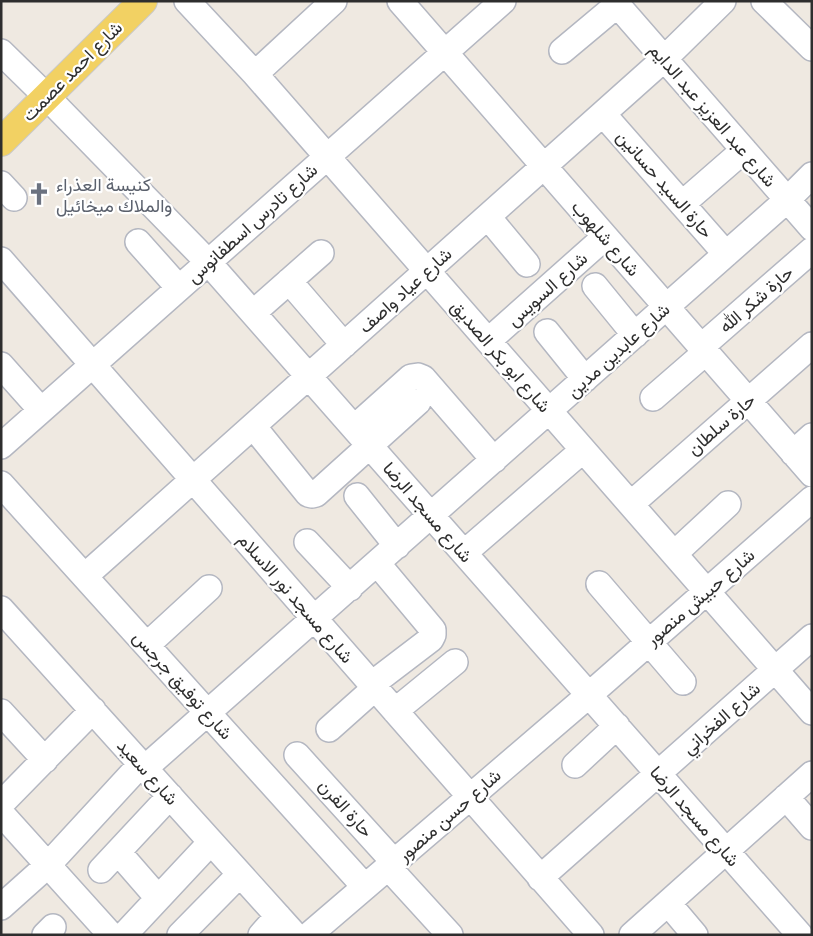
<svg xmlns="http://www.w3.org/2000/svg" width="813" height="936" viewBox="0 0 813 936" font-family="'Roboto Condensed',Vazirmatn,sans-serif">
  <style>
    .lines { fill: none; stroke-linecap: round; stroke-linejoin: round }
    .minor-casing { stroke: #b4b7c1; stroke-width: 28 }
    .major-casing { stroke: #c9c9c9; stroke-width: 30 }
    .minor { stroke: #fff; stroke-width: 25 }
    .major { stroke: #f2d163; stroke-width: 28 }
    .labels { text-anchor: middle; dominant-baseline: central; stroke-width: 4.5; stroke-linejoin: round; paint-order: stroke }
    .street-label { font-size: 18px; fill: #2e2e2e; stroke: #fff }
    .worship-label { font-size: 18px; fill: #5b616d; stroke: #fff; text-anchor: start }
  </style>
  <rect width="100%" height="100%" fill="#efe9e1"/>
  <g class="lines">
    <defs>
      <path id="minor" d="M187,1L255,74L812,712
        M400,1L812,474
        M614,1L812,228
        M764,1L812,48
        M562,51L617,5
        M1,52L47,97L208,262L800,935
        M255,74L334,1
        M603,114L726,254
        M1,184L14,198
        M682,204L744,150
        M488,217L527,264
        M138,242L179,288
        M1,260L591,935
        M289,281L344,345
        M595,286L635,335
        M253,313L321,253
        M547,332L585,379
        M488,341L605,237
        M701,347L812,250
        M1,365L41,410
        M653,398L706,352
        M253,426L308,494L312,495L316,494L418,402
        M354,428L411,377L418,376L423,378L494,460
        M1,446L503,1
        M793,453L812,436
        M1,484L365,887
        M357,496L397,546
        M631,504L812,345
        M307,542L350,588
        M464,553L583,450
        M674,554L728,504
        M85,576L664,59L723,1
        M599,584L683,682
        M1,609L295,935
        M147,645L209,588
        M372,684L431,639L433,635V630L377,563
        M395,711L455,662
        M1,712L45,760
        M329,729L375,688
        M297,755L394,862
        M575,765L617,726
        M145,768L787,200L812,175
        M786,797L812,827
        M1,804L93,710
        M1,813L111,935
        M118,852L158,898
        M388,867L450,935
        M101,870L170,796
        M540,878L812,637
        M668,903L695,935
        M1,907L48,865L141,764
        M45,935L53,927
        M124,935L211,842
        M180,935L240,874
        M261,935L278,916
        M309,935L589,695L812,499
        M632,935L812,774"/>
      <path id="major" d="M1,142L143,1"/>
    </defs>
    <!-- minor casing -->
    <use href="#minor" class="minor-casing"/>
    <!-- major casing -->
    <use href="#major" class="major-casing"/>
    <!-- minor -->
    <use href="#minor" class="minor"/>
    <!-- major -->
    <use href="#major" class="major"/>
  </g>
  <!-- icons -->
  <defs>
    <symbol id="church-bare" viewBox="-9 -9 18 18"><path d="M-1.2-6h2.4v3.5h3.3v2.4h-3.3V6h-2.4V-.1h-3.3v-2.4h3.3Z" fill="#6b7280" stroke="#fff" stroke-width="2.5" paint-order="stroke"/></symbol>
  </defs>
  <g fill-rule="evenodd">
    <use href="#church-bare" x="23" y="178" width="32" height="32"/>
  </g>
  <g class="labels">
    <!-- street labels -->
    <g class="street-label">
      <text transform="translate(72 71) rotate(-45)">شارع احمد عصمت</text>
      <text transform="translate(713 115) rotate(49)">شارع عبد العزيز عبد الدايم</text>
      <text transform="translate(665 184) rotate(49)">حارة السيد حسانين</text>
      <text transform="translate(252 223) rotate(-42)">شارع تادرس اسطفانوس</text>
      <text transform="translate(606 238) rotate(49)">شارع شلهوب</text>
      <text transform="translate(547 289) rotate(-42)">شارع السويس</text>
      <text transform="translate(405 290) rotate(-42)">شارع عياد واصف</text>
      <text transform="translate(756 299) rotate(-41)">حارة شكر الله</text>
      <text transform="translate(618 350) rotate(-42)">شارع عابدين مدين</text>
      <text transform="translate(501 356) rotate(49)">شارع ابو بكر الصديق</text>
      <text transform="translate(721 424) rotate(-41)">حارة سلطان</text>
      <text transform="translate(428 512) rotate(49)">شارع مسجد الرضا</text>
      <text transform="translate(700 597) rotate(-41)">شارع حبيش منصور</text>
      <text transform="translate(296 598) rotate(49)">شارع مسجد نور الاسلام</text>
      <text transform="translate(183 685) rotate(48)">شارع توفيق جرجس</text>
      <text transform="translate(721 718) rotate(-42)">شارع الفخراني</text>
      <text transform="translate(148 772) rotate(48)">شارع سعيد</text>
      <text transform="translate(346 808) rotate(48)">حارة الفرن</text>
      <text transform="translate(449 815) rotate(-41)">شارع حسن منصور</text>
      <text transform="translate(695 816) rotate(49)">شارع مسجد الرضا</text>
    </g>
    <!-- worship labels -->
    <g class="worship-label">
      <text x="56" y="184">كنيسة العذراء<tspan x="56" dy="21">والملاك ميخائيل</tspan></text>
    </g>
  </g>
  <!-- border -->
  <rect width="813" height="936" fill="none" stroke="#2e2e2e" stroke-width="5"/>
</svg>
